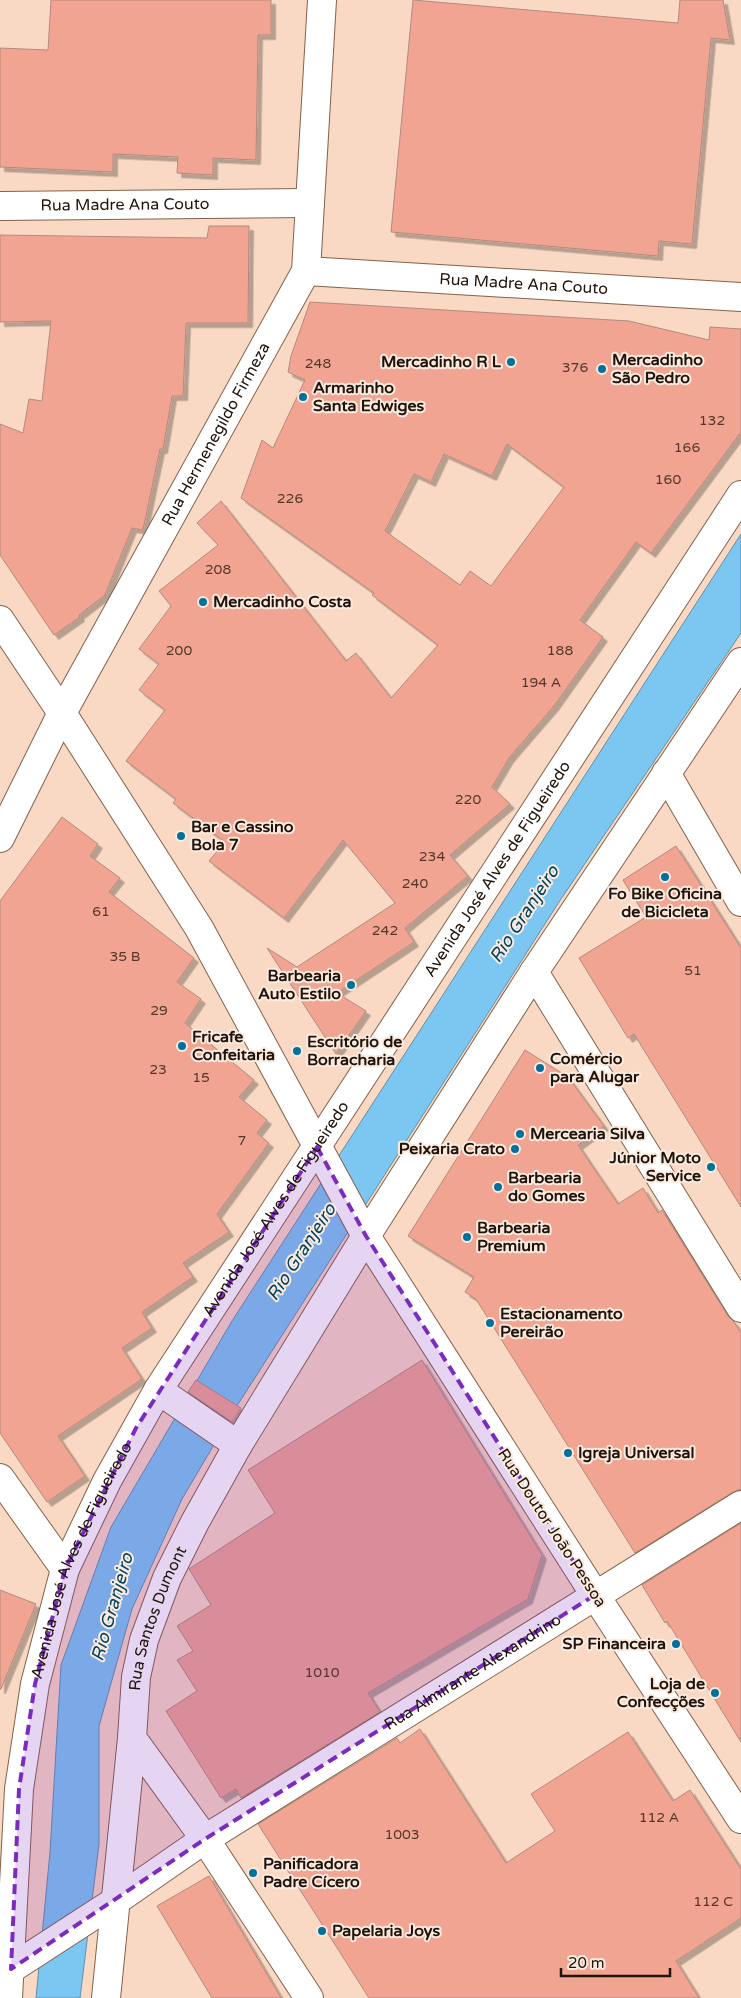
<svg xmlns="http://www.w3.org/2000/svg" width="741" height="1998" viewBox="0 0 741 1998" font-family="'Varela Round',sans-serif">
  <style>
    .water { fill: #7bc7f1; stroke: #6091ab }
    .building { fill: #f1a491; stroke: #b5897d; fill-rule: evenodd; filter: url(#shadow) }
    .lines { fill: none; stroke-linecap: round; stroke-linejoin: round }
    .pedestrian-casing { stroke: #84614a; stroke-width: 30 }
    .minor-casing { stroke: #84614a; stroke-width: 30 }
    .secondary-casing { stroke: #84614a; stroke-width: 30 }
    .pedestrian { stroke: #fff; stroke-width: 28 }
    .minor { stroke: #fff; stroke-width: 28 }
    .secondary { stroke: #fff; stroke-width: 28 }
    .marked { fill: #7b2cbf; fill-opacity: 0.2; stroke: #7b2cbf; stroke-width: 4; stroke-dasharray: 10 6; stroke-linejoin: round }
    .poi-dot { fill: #01709b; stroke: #faeadf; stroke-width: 2 }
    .labels { text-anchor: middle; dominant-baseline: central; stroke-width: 4; stroke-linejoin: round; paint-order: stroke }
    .number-label { font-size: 14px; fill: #54372b }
    .street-label { font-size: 16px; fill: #201309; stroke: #faeadf }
    .poi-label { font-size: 16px; font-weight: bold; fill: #201309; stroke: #faeadf; text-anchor: start }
    .water-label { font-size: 18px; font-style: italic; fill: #01435f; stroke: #faeadf }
  </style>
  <defs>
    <filter id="shadow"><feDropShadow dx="4.5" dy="4.5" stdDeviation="0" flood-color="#0004"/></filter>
  </defs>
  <rect width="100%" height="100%" fill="#fad9c4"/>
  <!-- water -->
  <path class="water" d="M741,534V633L559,902L235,1409L182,1499L132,1609L99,1726V1844L80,1998H36L50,1852L61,1665L111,1527L232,1321Z"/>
  <!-- building -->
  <path class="building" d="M51,0H271V35H258L256,160L213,158V175L177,173L178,157L113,154V172L0,167V48L48,50Z
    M413,0L678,23L680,0H723L730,40L711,38L692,244L659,241L658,256L391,232Z
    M209,226H249L248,323H186L183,396H172L163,449H160L143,530L132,528L105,595L79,615L80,617L54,635L0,555V424L23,433L29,399L42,401L51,321L0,322V235L207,238Z
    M310,302L629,321L709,340L710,327L741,329V432L651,553L636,542L580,620L603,637L554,706L509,758L492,787L510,804L450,855L468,876L405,928L414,942L337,993L366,1011L336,1054L267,948L297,967L395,903L343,840L284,918L209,861L225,842L173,803L176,799L126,761L165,710L139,690L159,664L139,649L171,606L159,591L218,545L197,523L221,501L346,661L356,653L391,698L438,645L372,595L374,593L241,498L262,440L273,448L305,380L288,372L291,356ZM507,444L564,487L491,586L470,571L460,585L385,531L414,474L431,482L444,454L492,476Z
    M62,817L98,844L90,856L120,878L109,892L194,958L177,982L201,999L185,1023L254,1080L239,1097L267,1120L257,1133L269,1143L217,1214L229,1232L183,1263L193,1277L142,1312L152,1328L122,1348L142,1379L58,1436L85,1476L47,1502L0,1433V901Z
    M676,846L741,948V1207L634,1034L628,1038L579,958L646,917L623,880Z
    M525,1050L568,1077L604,1126L578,1145L618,1204L643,1188L658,1213L662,1210L728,1316L734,1322L741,1333V1489L733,1492L635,1553L476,1299L465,1292L474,1277L408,1236Z
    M422,1360L542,1555L528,1599L368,1693L380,1712L241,1798L236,1789L221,1798L166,1711L197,1691L177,1660L193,1651L177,1626L211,1605L189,1569L275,1513L248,1470Z
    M196,1380L241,1408L232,1422L188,1392Z
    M741,1523V1742L667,1621L665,1623L642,1585Z
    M0,1590L36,1604L1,1689H0Z
    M420,1729L506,1863L555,1831L531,1794L628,1732L673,1801L690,1790L741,1869V1918L676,1961L699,1998H369L258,1824L397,1738L400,1743Z
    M209,1876L281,1998H212L157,1906Z"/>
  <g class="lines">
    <defs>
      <path id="pedestrian" d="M158,1390L238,1445"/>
      <g id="minor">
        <path id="s1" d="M0,206L310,203"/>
        <path id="s2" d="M306,271L741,297"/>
        <path d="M0,620L62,713L199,928L366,1236L595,1595"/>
        <path d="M666,773L741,902"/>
        <path id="s3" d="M0,838L62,713L306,271L322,0"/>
        <path d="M534,972L741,1308"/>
        <path d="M0,1478L65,1569"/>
        <path id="s4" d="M8,1998L19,1789L35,1684L65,1569L107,1481L158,1390L741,495"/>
        <path d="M106,1998L132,1738"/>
        <path id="s5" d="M309,1998L205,1839L132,1738L136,1677L144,1640L167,1578L195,1522L238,1445L366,1236L534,972L741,662"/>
      </g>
      <g id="secondary">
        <path d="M595,1595L741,1819"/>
        <path id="s6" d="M0,1976L114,1902L205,1839L741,1505"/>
      </g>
    </defs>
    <!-- pedestrian casing -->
    <use href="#pedestrian" class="pedestrian-casing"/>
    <!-- minor casing -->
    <use href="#minor" class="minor-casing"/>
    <!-- secondary casing -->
    <use href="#secondary" class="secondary-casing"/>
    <!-- pedestrian -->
    <use href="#pedestrian" class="pedestrian"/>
    <!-- minor -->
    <use href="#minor" class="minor"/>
    <!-- secondary -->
    <use href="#secondary" class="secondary"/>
  </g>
  <!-- marked area -->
  <path class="marked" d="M317,1147L366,1236L595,1595L205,1839L11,1969L19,1789L35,1684L65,1569L136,1428Z"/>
  <!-- markers -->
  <g class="poi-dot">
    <circle cx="511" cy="362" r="5"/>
    <circle cx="602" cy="369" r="5"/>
    <circle cx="303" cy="397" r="5"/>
    <circle cx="203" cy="602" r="5"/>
    <circle cx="181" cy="836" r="5"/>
    <circle cx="665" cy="877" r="5"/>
    <circle cx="351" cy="985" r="5"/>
    <circle cx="182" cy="1046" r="5"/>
    <circle cx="297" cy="1051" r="5"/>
    <circle cx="540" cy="1068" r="5"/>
    <circle cx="520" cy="1134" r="5"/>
    <circle cx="515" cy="1149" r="5"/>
    <circle cx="711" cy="1167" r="5"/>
    <circle cx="498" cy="1187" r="5"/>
    <circle cx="467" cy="1237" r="5"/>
    <circle cx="490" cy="1323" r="5"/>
    <circle cx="568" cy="1453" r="5"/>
    <circle cx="676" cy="1644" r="5"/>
    <circle cx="715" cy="1693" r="5"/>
    <circle cx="253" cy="1873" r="5"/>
    <circle cx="322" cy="1931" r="5"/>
  </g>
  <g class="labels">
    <!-- number labels -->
    <g class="number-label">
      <text x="318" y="363">248</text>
      <text x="575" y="367">376</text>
      <text x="712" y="420">132</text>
      <text x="687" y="447">166</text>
      <text x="668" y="479">160</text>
      <text x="290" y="498">226</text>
      <text x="218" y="569">208</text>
      <text x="179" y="650">200</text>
      <text x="560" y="650">188</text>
      <text x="541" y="682">194 A</text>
      <text x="468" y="799">220</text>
      <text x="432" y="856">234</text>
      <text x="415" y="883">240</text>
      <text x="101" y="911">61</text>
      <text x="385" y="930">242</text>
      <text x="125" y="956">35 B</text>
      <text x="693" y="970">51</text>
      <text x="159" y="1010">29</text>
      <text x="158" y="1069">23</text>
      <text x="201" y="1077">15</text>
      <text x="242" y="1140">7</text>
      <text x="322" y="1672">1010</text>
      <text x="659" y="1817">112 A</text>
      <text x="402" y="1834">1003</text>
      <text x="713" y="1901">112 C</text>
    </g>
    <!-- street labels -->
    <g class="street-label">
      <text stroke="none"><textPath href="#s1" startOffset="125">Rua Madre Ana Couto</textPath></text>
      <text stroke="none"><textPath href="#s2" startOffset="218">Rua Madre Ana Couto</textPath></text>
      <text stroke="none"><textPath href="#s3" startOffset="458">Rua Hermenegildo Firmeza</textPath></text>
      <text stroke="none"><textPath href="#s4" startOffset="1258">Avenida José Alves de Figueiredo</textPath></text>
      <text stroke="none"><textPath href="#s4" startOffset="852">Avenida José Alves de Figueiredo</textPath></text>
      <text transform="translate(552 1528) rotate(57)">Rua Doutor João Pessoa</text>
      <text stroke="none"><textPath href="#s4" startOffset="448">Avenida José Alves de Figueiredo</textPath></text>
      <text stroke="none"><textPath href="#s5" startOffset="438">Rua Santos Dumont</textPath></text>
      <text stroke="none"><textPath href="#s6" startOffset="562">Rua Almirante Alexandrino</textPath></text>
    </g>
    <!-- poi labels -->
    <g class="poi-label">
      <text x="612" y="360">Mercadinho<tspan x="612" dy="18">São Pedro</tspan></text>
      <text x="501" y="362" text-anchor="end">Mercadinho R L</text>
      <text x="313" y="388">Armarinho<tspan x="313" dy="18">Santa Edwiges</tspan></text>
      <text x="213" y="602">Mercadinho Costa</text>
      <text x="191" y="827">Bar e Cassino<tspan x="191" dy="18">Bola 7</tspan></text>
      <text x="665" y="894" text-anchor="middle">Fo Bike Oficina<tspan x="665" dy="18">de Bicicleta</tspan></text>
      <text x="341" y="976" text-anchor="end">Barbearia<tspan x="341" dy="18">Auto Estilo</tspan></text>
      <text x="192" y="1037">Fricafe<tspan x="192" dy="18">Confeitaria</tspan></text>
      <text x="307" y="1042">Escritório de<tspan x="307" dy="18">Borracharia</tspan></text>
      <text x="550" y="1059">Comércio<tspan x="550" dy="18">para Alugar</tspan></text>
      <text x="530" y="1134">Mercearia Silva</text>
      <text x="505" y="1149" text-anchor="end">Peixaria Crato</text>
      <text x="701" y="1158" text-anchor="end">Júnior Moto<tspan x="701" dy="18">Service</tspan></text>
      <text x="508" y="1178">Barbearia<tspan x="508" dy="18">do Gomes</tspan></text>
      <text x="477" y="1228">Barbearia<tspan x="477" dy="18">Premium</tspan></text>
      <text x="500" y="1314">Estacionamento<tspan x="500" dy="18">Pereirão</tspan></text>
      <text x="578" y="1453">Igreja Universal</text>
      <text x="666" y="1644" text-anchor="end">SP Financeira</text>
      <text x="705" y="1684" text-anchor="end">Loja de<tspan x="705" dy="18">Confecções</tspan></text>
      <text x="263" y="1864">Panificadora<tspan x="263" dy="18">Padre Cícero</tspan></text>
      <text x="332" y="1931">Papelaria Joys</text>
    </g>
    <!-- water labels -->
    <g class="water-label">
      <text transform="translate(524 914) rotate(-57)">Rio Granjeiro</text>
      <text transform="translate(301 1252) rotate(-57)">Rio Granjeiro</text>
      <text transform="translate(112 1607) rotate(-74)">Rio Granjeiro</text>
    </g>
  </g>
  <!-- scale -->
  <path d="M561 1968v8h109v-8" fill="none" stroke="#201309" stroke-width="2.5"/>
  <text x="568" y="1968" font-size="15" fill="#201309" stroke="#faeadf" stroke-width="4" paint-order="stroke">20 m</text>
</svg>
